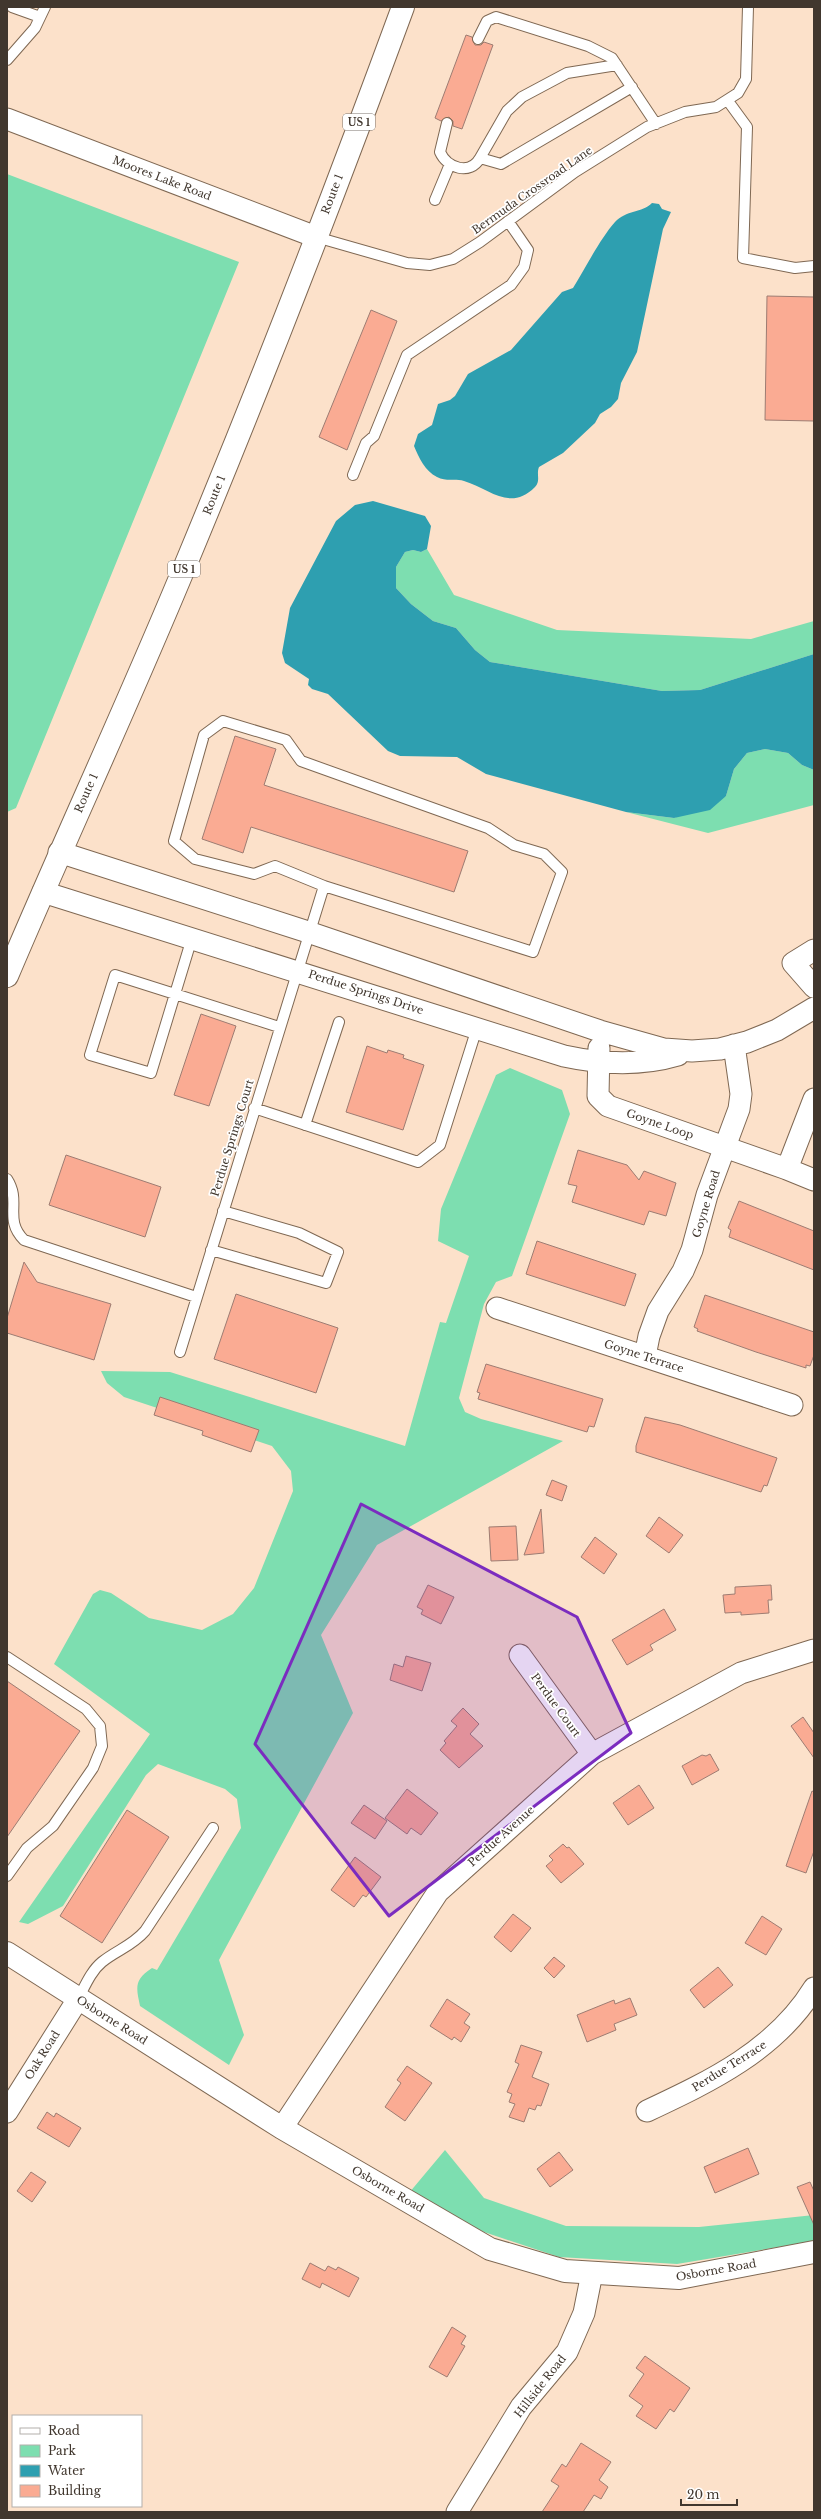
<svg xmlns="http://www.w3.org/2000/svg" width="821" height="2519" viewBox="0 0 821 2519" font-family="'Libre Baskerville',serif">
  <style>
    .green { fill: #7ddeb0 }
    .water { fill: #2e9fb0 }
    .building { fill: #faab93; stroke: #9d7c72 }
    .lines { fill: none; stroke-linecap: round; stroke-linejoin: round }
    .service-casing { stroke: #7f6853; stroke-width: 12 }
    .minor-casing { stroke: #7f6853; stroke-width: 23 }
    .tertiary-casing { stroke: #7f6853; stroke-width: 24 }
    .primary-casing { stroke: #7f6853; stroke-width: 24 }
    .service { stroke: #fff; stroke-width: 10 }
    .minor { stroke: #fff; stroke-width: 21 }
    .tertiary { stroke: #fff; stroke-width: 22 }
    .primary { stroke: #fff; stroke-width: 22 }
    .marked { fill: #7b2cbf; fill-opacity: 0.2; stroke: #7b2cbf; stroke-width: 3; stroke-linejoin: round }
    .labels { text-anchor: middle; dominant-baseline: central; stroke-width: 3.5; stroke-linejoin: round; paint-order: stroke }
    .shield { fill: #fff; stroke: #7a736d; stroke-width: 1 }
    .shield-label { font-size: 10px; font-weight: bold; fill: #41372e }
    .street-label { font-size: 11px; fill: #41372e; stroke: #fff }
  </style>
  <rect width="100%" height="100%" fill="#fce1ca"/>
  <!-- green -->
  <path class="green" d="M7,174L239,262L16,808L7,812Z
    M427,549L454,595L557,630L751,639L814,621V654L700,690L662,691L490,662L475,650L456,628L433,621L411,604L396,588V567L405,552L413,550L421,552Z
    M765,749L788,753L802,765L814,770V805L708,833L626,812L674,818L726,796L734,769L747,753Z
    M510,1068L562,1090L570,1114L512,1276L496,1282L484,1304L459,1398L465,1412L481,1419L563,1441L377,1545L321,1635L353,1713L219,1960L244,2035L229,2065L140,2006C136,1987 134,1980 152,1968L157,1970L241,1828L237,1799L225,1789L158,1764L146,1775L63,1906L28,1924L19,1922L150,1734L54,1664L93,1594L100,1590L111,1593L149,1618L202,1630L233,1614L254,1588L293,1491L291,1471L272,1446L124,1397L107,1383L101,1371L170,1372L405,1446L440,1322L446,1323L469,1256L438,1241L441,1209L496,1075Z
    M445,2150L484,2198L566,2226L699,2227L814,2215V2241L677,2264L559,2257L484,2232L409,2193Z"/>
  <!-- water -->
  <path class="water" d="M652,203L659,204L662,209L671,212L663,229L637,352L621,383L618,399L611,407L600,414L595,423L563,453L539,467C536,474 541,481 535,487C510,512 490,489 464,481C455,478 446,482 437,477C425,471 419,458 414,446L418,434L432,425L438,404L450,400L455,396L468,374L511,350L562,292L573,288C586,267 600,239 615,222C626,210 642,213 652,203Z
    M373,501L425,516L431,526L427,549L421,552L413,550L405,552L396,567V588L411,604L433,621L456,628L475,650L490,662L662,691L700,690L814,654V770L802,765L788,753L765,749L747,753L734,769L726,796L710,810L674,818L626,812L486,774L457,757L400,756L388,751L328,694L312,689L308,685L309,679L285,663L282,653L290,608L336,521L355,505Z"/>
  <!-- building -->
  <path class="building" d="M466,35L472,37L475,45H481L484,42L493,45L462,129L453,126V121L449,117L441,121L435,118Z
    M767,296L814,297V421L765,420Z
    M371,310L397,321L347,450L319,437Z
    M235,736L276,749L264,785L468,851L454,892L251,827L243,853L202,839Z
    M201,1014L236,1026L209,1106L174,1095Z
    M367,1046L387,1053L388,1050L404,1055L403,1058L424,1065L403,1130L346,1112Z
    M578,1150L627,1165L639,1180L644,1171L676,1183L666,1216L649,1211L644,1225L572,1202L577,1186L568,1184Z
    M66,1155L161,1187L145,1237L49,1205Z
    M739,1201L814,1231V1270L729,1237L731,1230L728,1228Z
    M537,1241L636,1274L625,1306L526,1274Z
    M24,1262L37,1282L111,1304L94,1360L7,1333V1318Z
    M236,1294L338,1328L316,1393L214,1359Z
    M705,1295L814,1332V1355L810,1366L806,1365V1368L756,1352L697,1331L698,1329L694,1327Z
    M486,1364L603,1399L594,1427L589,1426L587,1432L478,1399L480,1393L477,1392Z
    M160,1397L259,1430L251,1452L202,1435L203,1431L154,1415Z
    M645,1417L680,1425L777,1458L767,1486L764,1485L761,1492L636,1452V1446Z
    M552,1480L567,1486L562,1501L546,1495Z
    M541,1509L544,1553L524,1555Z
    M659,1517L683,1535L669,1553L646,1536Z
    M516,1526L518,1560L491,1561L489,1527Z
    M595,1537L617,1554L604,1574L581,1557Z
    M428,1585L454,1597L441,1624L421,1614L423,1610L417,1607Z
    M771,1585L772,1600H768L769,1613L741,1615V1612L725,1613L723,1595L735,1594V1587Z
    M664,1609L676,1630L650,1645L653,1650L627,1665L612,1640Z
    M406,1656L431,1663L422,1691L390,1680L394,1664L403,1667Z
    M7,1681L80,1731L7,1837Z
    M463,1708L479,1724L470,1734L483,1746L459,1768L440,1750L446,1743L444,1741L457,1726L451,1721Z
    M803,1717L814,1733V1758L791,1726Z
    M710,1754L719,1770L692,1785L682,1766L702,1755L706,1756Z
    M639,1785L654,1808L628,1825L613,1803Z
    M407,1789L438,1813L421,1835L411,1828L407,1834L385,1818Z
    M812,1791L814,1792V1851L806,1873L786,1866Z
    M364,1805L387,1821L375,1839L351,1823Z
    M127,1810L169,1837L102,1943L60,1916Z
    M563,1844L567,1848L569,1847L584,1864L561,1883L546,1866L553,1860L549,1856Z
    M355,1857L381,1877L366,1897L363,1895L354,1907L331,1890Z
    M513,1914L531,1928L511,1952L494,1937Z
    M762,1916L782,1929L766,1955L745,1943Z
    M554,1957L565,1966L554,1978L544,1968Z
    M718,1967L733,1985L704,2008L690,1990Z
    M630,1998L637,2015L614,2024L616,2030L587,2042L577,2015L614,2000L615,2004Z
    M447,1999L470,2014L464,2023L470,2027L461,2042L454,2037L452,2040L430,2026Z
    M521,2045L542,2052L532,2077L549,2084L541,2106L537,2105L535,2110L529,2108L524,2122L509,2117L515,2104L509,2102L512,2094L507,2092L519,2064L515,2062Z
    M407,2066L432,2083L405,2121L385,2107L401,2083L397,2080Z
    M47,2112L54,2117L56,2113L81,2128L69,2147L37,2128Z
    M748,2148L759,2174L715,2193L704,2167Z
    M559,2152L573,2170L550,2187L537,2169Z
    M31,2172L46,2182L32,2202L17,2191Z
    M810,2182L814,2191V2225L797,2187Z
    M310,2263L325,2271L328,2266L336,2270L338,2267L359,2278L349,2297L322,2283L320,2288L302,2279Z
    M452,2327L466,2336L461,2344L465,2346L447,2377L429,2367Z
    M645,2356L690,2388L674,2412L670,2409L656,2429L636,2416L643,2406L629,2396L644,2374L636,2368Z
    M581,2443L611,2462L599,2480L608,2487L601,2499L594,2495L583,2512H542L559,2486L551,2481L562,2464L566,2467Z"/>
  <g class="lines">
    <defs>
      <path id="service" d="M12,7L40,17
        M478,39L487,21L496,17L588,46L612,58L656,124
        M7,60L35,28L45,7
        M728,101L747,127L743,258L795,268L814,266
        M447,123L440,152C447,168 470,176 480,158L501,164L632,87
        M480,158L507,111L522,97L567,73L617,65
        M435,200L450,164
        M316,237L407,263L430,265L453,259L480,242L575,172L647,127L685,112L716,107L738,93L746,79L748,7
        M353,475L366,443L374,436L407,355L511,285L524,267L528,250L508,221
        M192,938L151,1073L90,1055L115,975L279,1027
        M254,1108L418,1162L440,1145L477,1028
        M305,1125L339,1022
        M7,1179C22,1202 3,1219 24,1240L196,1297
        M211,1250L326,1283L338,1252L299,1233L223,1211
        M180,1352L324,886L533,952L562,872L544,854L514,845L488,828L301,761L286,740L223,721L204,735L174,841L195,859L254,874L275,866L324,886
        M7,1657L86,1709L100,1726L102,1746L93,1768L53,1826L27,1848L7,1876
        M78,1999C85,1986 91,1971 102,1962C117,1950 132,1946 145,1931L213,1828"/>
      <path id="minor" d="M7,119L316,237
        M59,852L308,932L600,1031L664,1049L692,1051L720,1049L747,1042L777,1030L814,1008
        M43,892L564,1056C601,1064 641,1066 678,1055
        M814,950L793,963L814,987
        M599,1048L598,1096L608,1106L787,1169L814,1099
        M787,1169L814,1180
        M497,1308L792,1405
        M645,1356L649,1336L658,1311L683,1271L692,1250L707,1195L739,1109L741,1094L734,1045
        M520,1655L592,1754
        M647,2111C711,2081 776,2050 814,1988
        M7,2112L78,1999
        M282,2128L438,1892L592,1754L741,1673L814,1650
        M457,2512L521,2407L567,2352L584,2313L592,2273"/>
      <path id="tertiary" d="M7,1953L282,2128L490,2249L565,2271L679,2278L814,2252"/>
      <path id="primary" d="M7,976C65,839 128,704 185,566C262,381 334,195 403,7"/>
    </defs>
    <!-- service casing -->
    <use href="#service" class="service-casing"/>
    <!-- minor casing -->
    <use href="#minor" class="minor-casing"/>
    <!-- tertiary casing -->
    <use href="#tertiary" class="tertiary-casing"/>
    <!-- primary casing -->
    <use href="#primary" class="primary-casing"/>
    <!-- service -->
    <use href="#service" class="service"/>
    <!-- minor -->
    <use href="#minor" class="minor"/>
    <!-- tertiary -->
    <use href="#tertiary" class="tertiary"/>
    <!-- primary -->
    <use href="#primary" class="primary"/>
  </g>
  <!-- marked area -->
  <path class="marked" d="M361,1504L577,1617L631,1733L389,1916L255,1744Z"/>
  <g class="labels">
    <!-- shield labels -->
    <g class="shield">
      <rect x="343" y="114" width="32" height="16" rx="3"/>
      <rect x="168" y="561" width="32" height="16" rx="3"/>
    </g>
    <g class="shield-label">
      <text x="359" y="122">US 1</text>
      <text x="184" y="569">US 1</text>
    </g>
    <!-- street labels -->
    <g class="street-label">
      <text transform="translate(162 178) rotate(21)">Moores Lake Road</text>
      <text transform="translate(532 190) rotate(-35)">Bermuda Crossroad Lane</text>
      <text transform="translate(332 194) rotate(-69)">Route 1</text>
      <text transform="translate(214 495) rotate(-68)">Route 1</text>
      <text transform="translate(86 793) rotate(-66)">Route 1</text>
      <text transform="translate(366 992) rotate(18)">Perdue Springs Drive</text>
      <text transform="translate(660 1124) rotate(19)">Goyne Loop</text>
      <text transform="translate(232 1138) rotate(-73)">Perdue Springs Court</text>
      <text transform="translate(706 1204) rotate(-73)">Goyne Road</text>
      <text transform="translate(644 1356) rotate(18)">Goyne Terrace</text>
      <text transform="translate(556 1705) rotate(54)">Perdue Court</text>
      <text transform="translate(501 1836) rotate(-42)">Perdue Avenue</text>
      <text transform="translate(112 2020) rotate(32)">Osborne Road</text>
      <text transform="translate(42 2055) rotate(-58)">Oak Road</text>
      <text transform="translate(729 2066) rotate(-32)">Perdue Terrace</text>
      <text transform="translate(388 2189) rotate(30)">Osborne Road</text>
      <text transform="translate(716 2270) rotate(-10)">Osborne Road</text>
      <text transform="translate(540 2386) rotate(-52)">Hillside Road</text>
    </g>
  </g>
  <!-- border -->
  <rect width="821" height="2519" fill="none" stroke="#41372e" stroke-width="16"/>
  <!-- legend -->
  <rect x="12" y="2415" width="130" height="92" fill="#ffffff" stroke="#b3afab"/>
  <rect x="20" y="2428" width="20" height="6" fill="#ffffff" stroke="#b3afab"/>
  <text x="48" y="2435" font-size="12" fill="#41372e">Road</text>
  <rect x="20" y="2445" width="20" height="12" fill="#7ddeb0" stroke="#b3afab"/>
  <text x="48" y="2455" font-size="12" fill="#41372e">Park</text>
  <rect x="20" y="2465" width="20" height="12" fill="#2e9fb0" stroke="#b3afab"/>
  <text x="48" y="2475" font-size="12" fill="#41372e">Water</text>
  <rect x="20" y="2485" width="20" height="12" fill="#faab93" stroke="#b3afab"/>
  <text x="48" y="2495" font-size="12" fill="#41372e">Building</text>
  <!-- scale -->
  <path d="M681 2499v6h56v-6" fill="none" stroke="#41372e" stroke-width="2"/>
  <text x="687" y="2499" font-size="12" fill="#41372e" stroke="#ffffff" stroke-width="3" paint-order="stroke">20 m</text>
</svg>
